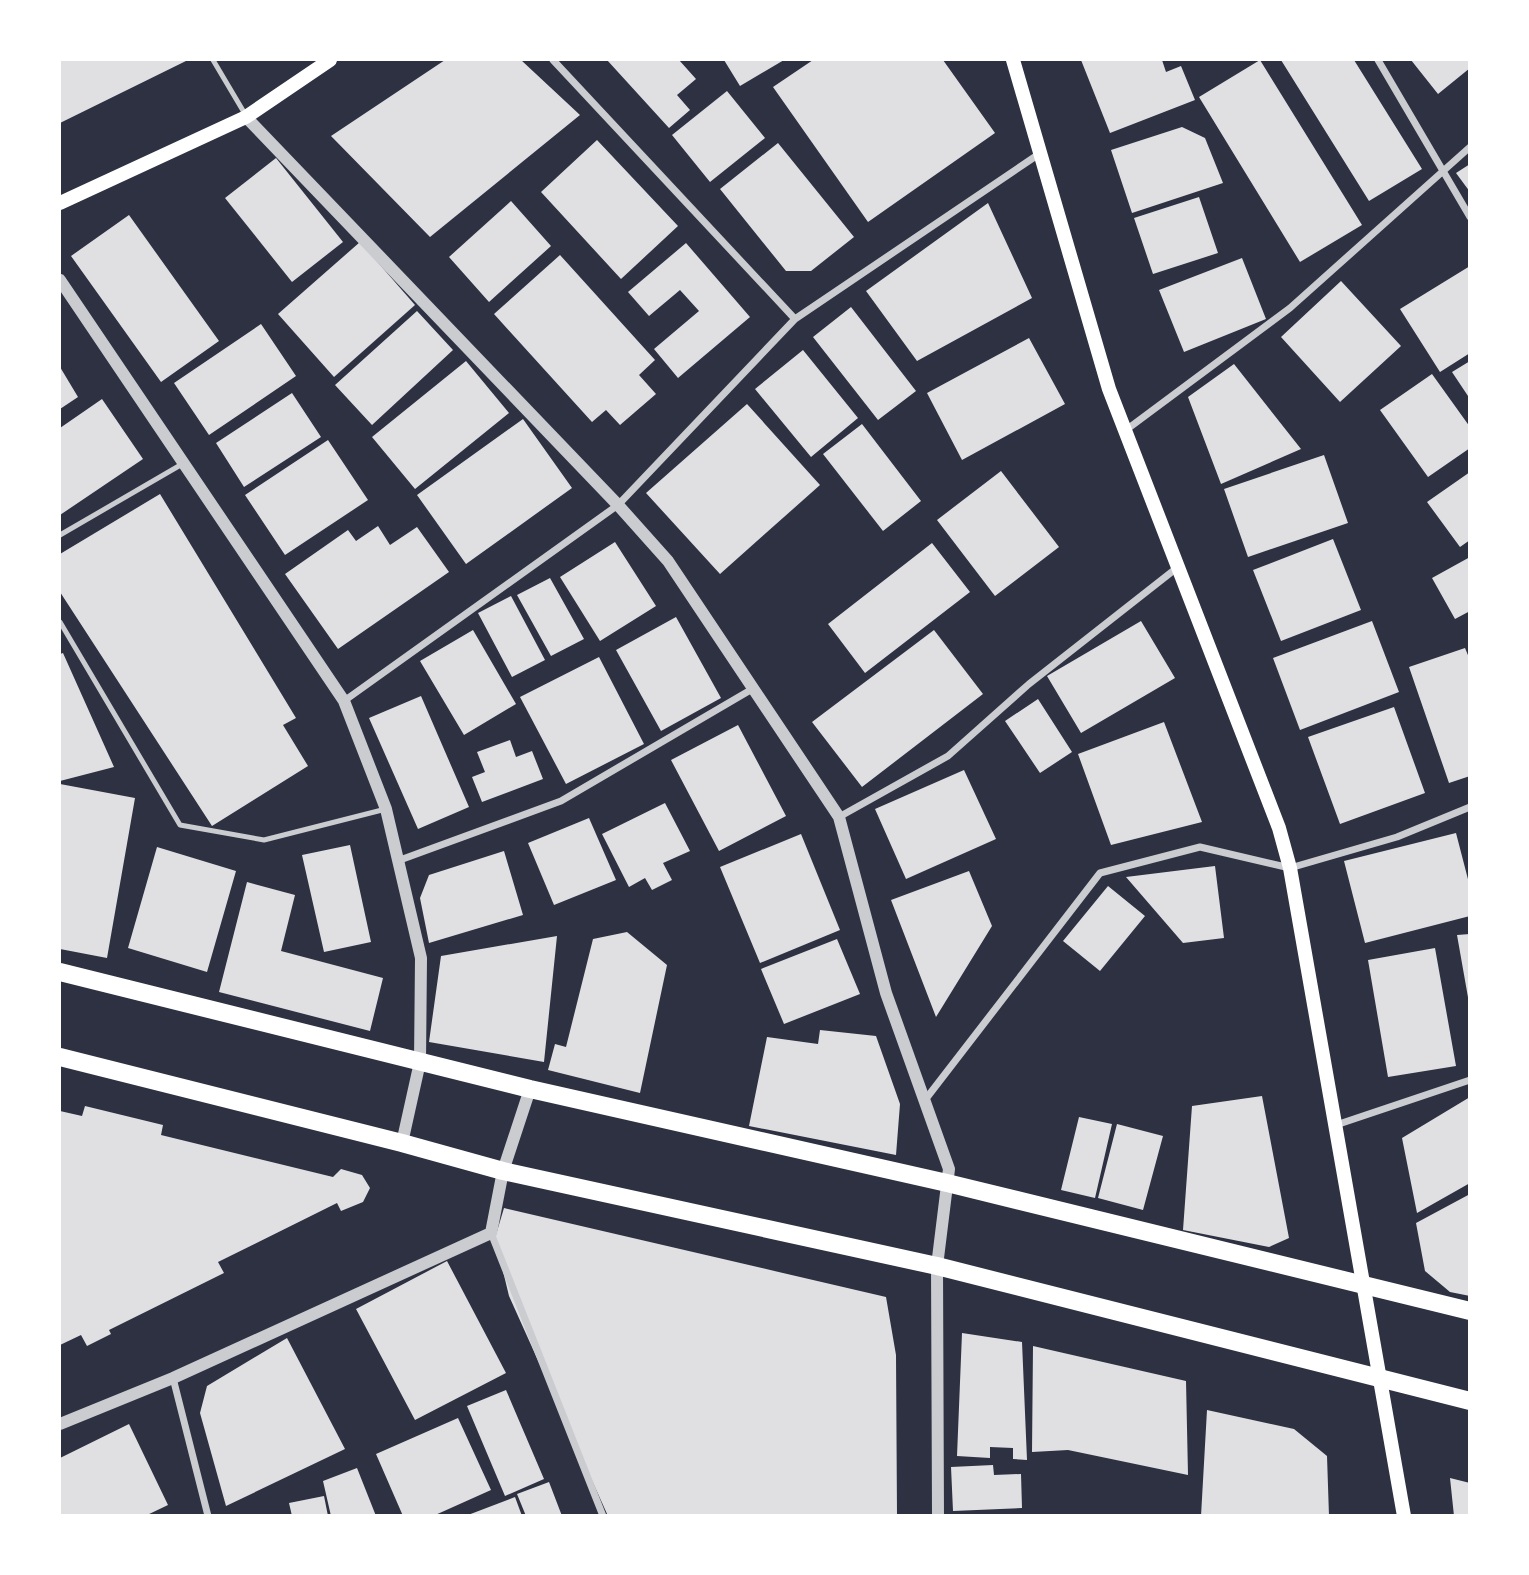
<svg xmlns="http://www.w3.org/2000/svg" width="1529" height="1575" viewBox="0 0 1529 1575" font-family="Commissioner,sans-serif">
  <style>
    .building { fill: #e0e0e3 }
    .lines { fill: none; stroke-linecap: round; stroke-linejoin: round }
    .service { stroke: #caccd0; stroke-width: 5 }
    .minor { stroke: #caccd0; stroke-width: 7 }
    .tertiary { stroke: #caccd0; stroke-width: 12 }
    .secondary { stroke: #fff; stroke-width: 14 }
    .primary { stroke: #fff; stroke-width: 18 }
  </style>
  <rect width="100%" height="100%" fill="#2d3142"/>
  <!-- building -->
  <path class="building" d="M60,60H188L60,123Z
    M445,60H521L580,115L430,237L331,136Z
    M607,60H679L696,79L677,95L690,110L669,128Z
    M724,60H784L740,86Z
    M813,60H943L995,133L868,222L773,87Z
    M1081,60H1162L1166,72L1181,66L1195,100L1110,133Z
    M1260,60L1362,225L1300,262L1199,97Z
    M1281,60H1354L1422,169L1369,201Z
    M1411,60H1470V68L1438,94Z
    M727,91L765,138L710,182L672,135Z
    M1182,127L1205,138L1223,183L1132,213L1111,150Z
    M597,140L678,226L621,279L541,192Z
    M778,143L854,237L811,271H786L720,189Z
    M276,158L343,242L292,282L225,198Z
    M1470,164V192L1456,173Z
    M1199,197L1218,253L1153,274L1134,218Z
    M511,201L551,246L489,302L449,257Z
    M988,203L1032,298L917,361L866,291Z
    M129,215L219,341L161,382L71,256Z
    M360,242L415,305L334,377L278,314Z
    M686,243L750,317L678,378L654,349L699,311L680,290L649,316L628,292Z
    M560,255L655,360L639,375L656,394L620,425L606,410L592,422L494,314Z
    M1242,258L1266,319L1184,352L1159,290Z
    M1470,266V353L1440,372L1400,309Z
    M1341,281L1401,346L1340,402L1281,337Z
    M851,307L916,391L878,420L813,337Z
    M417,311L453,350L372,425L335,385Z
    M261,324L296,376L209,435L174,383Z
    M1029,338L1065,404L962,460L927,393Z
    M803,350L858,418L811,457L755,389Z
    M466,361L509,413L415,489L372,437Z
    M1470,361V399L1452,372Z
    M1234,364L1301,449L1221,484L1188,397Z
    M60,367L78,397L60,409Z
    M1432,374L1470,427V448L1428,477L1380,410Z
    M292,393L321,437L244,487L216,443Z
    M102,399L143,459L60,515V428Z
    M747,404L820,485L720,574L646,493Z
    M523,419L572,488L466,564L417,495Z
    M862,424L921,501L883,531L823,454Z
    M328,440L368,500L285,555L245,495Z
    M1324,455L1348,523L1248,557L1224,489Z
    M1001,471L1059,547L995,596L937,520Z
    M1470,472V540L1460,547L1427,502Z
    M160,494L296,718L283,725L308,766L212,826L60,592V554Z
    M378,526L390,545L417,527L449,572L338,649L285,574L348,530L356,541Z
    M1333,539L1361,610L1281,641L1253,570Z
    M615,542L656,606L600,641L560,577Z
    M932,543L970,592L865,673L828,624Z
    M1470,557V611L1455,619L1432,578Z
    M550,578L584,639L551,656L517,595Z
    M511,596L545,660L512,677L478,613Z
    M676,617L721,698L661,731L616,650Z
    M1141,621L1175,678L1081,733L1047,676Z
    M1372,621L1399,692L1300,730L1273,658Z
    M473,630L516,704L464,735L420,661Z
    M934,630L983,694L862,787L812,722Z
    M1465,648L1470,660V776L1449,783L1409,667Z
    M63,653L114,767L60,781V654Z
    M599,657L644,744L566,784L520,697Z
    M421,696L469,807L418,829L369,718Z
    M1038,699L1072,752L1040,773L1005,721Z
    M1394,707L1425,793L1340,824L1308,737Z
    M1164,722L1202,822L1111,845L1078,754Z
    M738,725L786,816L719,851L671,760Z
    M510,740L516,757L532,751L543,779L482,802L472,777L485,772L477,752Z
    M964,770L996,839L906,879L875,809Z
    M60,784L135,798L107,958L60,949Z
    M665,803L690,851L663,863L672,880L652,890L645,878L629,887L602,834Z
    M589,818L616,880L554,905L528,843Z
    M1456,833L1470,887V916L1365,943L1344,861Z
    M801,834L840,930L760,963L720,867Z
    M350,845L371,942L324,952L302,855Z
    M157,847L236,871L207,972L128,948Z
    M504,851L523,915L429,943L420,898L429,875Z
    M1215,866L1224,938L1183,943L1126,877Z
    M969,871L992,926L936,1017L891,900Z
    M247,882L295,895L281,951L383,978L370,1031L219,992Z
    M1108,886L1145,916L1100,971L1063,941Z
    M627,932L667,965L640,1093L548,1070L555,1044L566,1047L593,939Z
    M1470,934V1003H1469L1457,935Z
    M557,936L544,1062L429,1042L441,956Z
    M837,939L860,994L784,1024L761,969Z
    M1435,948L1456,1066L1388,1077L1368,960Z
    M820,1030L876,1036L900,1104L896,1155L749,1126L767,1037L818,1044Z
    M1262,1096L1289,1238L1269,1247L1183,1230L1192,1106Z
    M1470,1097V1183L1417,1213L1402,1138Z
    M85,1106L163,1125L161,1135L333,1177L341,1169L362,1175L370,1188L363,1202L341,1211L337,1203L218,1262L224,1273L109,1330L111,1334L87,1346L81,1335L60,1345V1111L82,1116Z
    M1079,1117L1112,1124L1095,1198L1061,1190Z
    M1117,1124L1163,1136L1143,1210L1098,1198Z
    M1470,1194V1296L1450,1292L1425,1271L1416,1223Z
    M504,1208L886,1297L896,1355L897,1516H608L509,1296L495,1238Z
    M447,1261L506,1373L415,1420L356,1309Z
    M962,1333L1022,1342L1027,1460L1013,1459V1448L990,1447V1458L957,1456Z
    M287,1338L345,1449L226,1506L200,1413L207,1386Z
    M1033,1346L1186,1381L1188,1475L1068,1450L1032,1452Z
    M506,1390L544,1479L505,1496L467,1406Z
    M1207,1410L1294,1429L1327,1456L1329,1516H1201Z
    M458,1418L491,1490L433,1516H403L376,1454Z
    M129,1424L168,1505L145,1516H60V1458Z
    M993,1465L994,1475L1021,1474L1022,1508L953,1511L951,1467Z
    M357,1468L376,1516H331L323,1481Z
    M1450,1478L1470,1483V1516H1454Z
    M549,1482L562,1516H526L517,1494Z
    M324,1496L328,1516H292L289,1503Z
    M515,1497L522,1516H469L468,1515Z"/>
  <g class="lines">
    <!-- service -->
    <path class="service" d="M213,60L245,114
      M60,535L184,463
      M60,622L180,825L264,840L386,809"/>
    <!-- minor -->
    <path class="minor" d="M553,60L795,319
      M1378,60L1470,217
      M1126,430L1290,308L1470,147
      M344,701L618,505L795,319L1042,152
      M839,817L948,756L1029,684L1178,567
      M400,860L561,801L754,688
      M925,1100L1100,873L1200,847L1290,868L1397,837L1470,807
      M1336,1125L1470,1080
      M491,1233L603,1516
      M173,1378L208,1516"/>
    <!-- tertiary -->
    <path class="tertiary" d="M246,117L618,505L668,561L839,817L886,993L949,1169L937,1266L938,1516
      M60,280L344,701L386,809L421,958L420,1062L402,1143
      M60,1424L173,1378L491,1233L503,1171L530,1089"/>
    <!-- secondary -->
    <path class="secondary" d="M1013,60L1109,389L1279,828L1290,868L1404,1516
      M60,203L246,117L330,60"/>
    <!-- primary -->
    <path class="primary" d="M60,972L530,1089L947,1183L1470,1311
      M60,1057L402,1143L503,1171L937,1266L1470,1401"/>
  </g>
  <!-- border -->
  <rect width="1529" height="1575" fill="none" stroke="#ffffff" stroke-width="122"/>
</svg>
